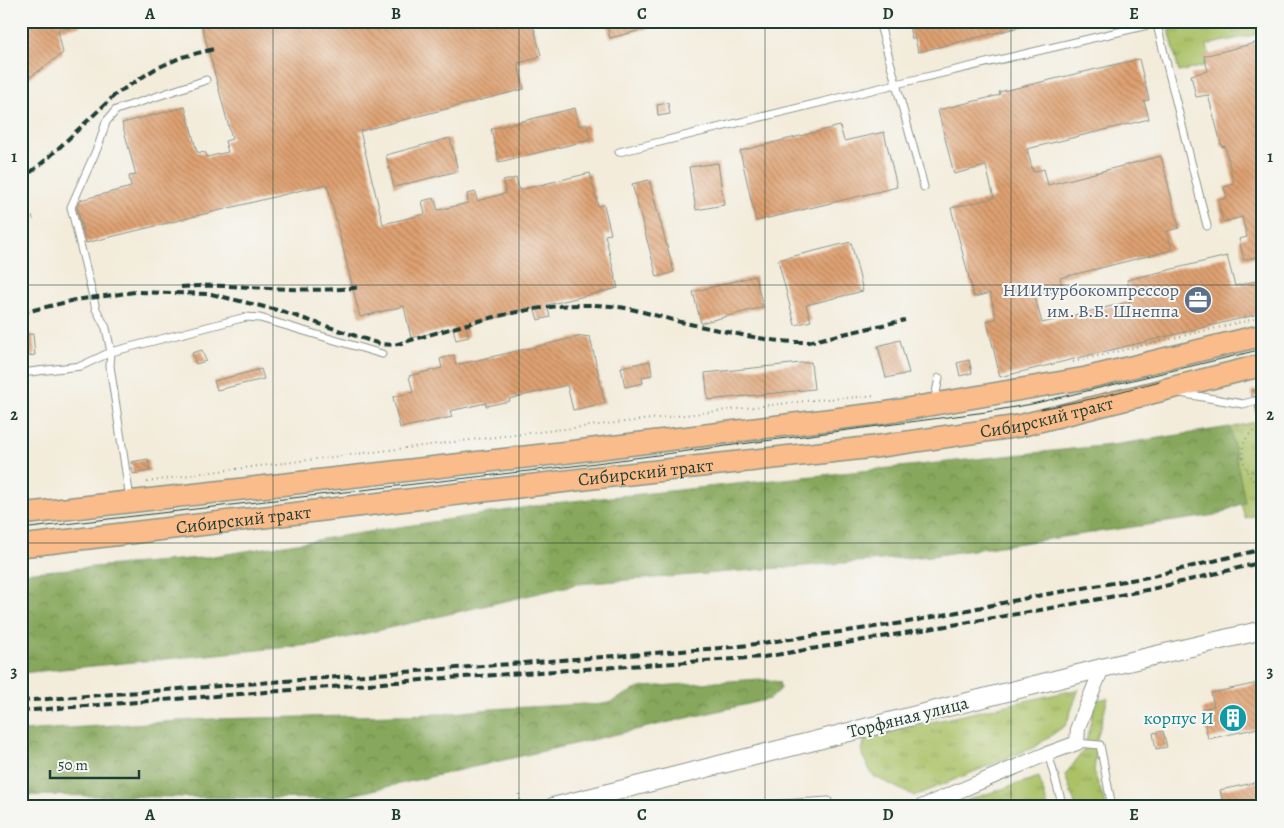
<svg xmlns="http://www.w3.org/2000/svg" width="1284" height="828" viewBox="0 0 1284 828" font-family="Alegreya,serif">
  <style>
    .grass { fill: url(#grass-tufts); stroke: #647f4d }
    .forest { fill: url(#forest-crowns); stroke: #537248 }
    .building { fill: url(#building-back-hatch) }
    .lines { fill: none; stroke-linecap: round; stroke-linejoin: round }
    .service-casing { stroke: #899488; stroke-width: 9 }
    .minor-casing { stroke: #899488; stroke-width: 16 }
    .tertiary-casing { stroke: #899488; stroke-width: 20 }
    .primary-casing { stroke: #899488; stroke-width: 24 }
    .path { stroke: #899488; stroke-width: 2; stroke-dasharray: 1 4; stroke-linecap: butt }
    .service { stroke: #fff; stroke-width: 7 }
    .minor { stroke: #fff; stroke-width: 14 }
    .tertiary { stroke: #fff; stroke-width: 18 }
    .primary { stroke: #f9bc8a; stroke-width: 21 }
    .tram { stroke: #1f3d34; stroke-width: 1 }
    .rail { stroke: #1f3d34; stroke-width: 4; stroke-dasharray: 8 4; stroke-linecap: butt }
    .grid { fill: none; stroke: #1f3d34; stroke-width: 1; stroke-opacity: 0.55 }
    .labels { text-anchor: middle; dominant-baseline: central; stroke-width: 4; stroke-linejoin: round; paint-order: stroke }
    .service-label { font-size: 18px; fill: #4e5e75; stroke: #f6f6f2; text-anchor: end }
    .street-label { font-size: 18px; fill: #1f3d34; stroke: #f6f6f2 }
    .culture-label { font-size: 18px; fill: #0d838f; stroke: #f6f6f2; text-anchor: end }
    .neatline { fill: none; stroke: #1f3d34; stroke-width: 2 }
    .grid-label { font-size: 16px; text-anchor: middle; font-weight: bold; fill: #1f3d34 }
  </style>
  <defs>
    <pattern id="grass-tufts" width="24" height="20" patternUnits="userSpaceOnUse" patternTransform="scale(1.25)"><rect width="24" height="20" fill="#aac166"/><path d="M3 7l-1-3M5 7V3M7 7l1-3M15 17l-1-3M17 17v-4M19 17l1-3" fill="none" stroke="#8a9e55"/></pattern>
    <pattern id="forest-crowns" width="20" height="18" patternUnits="userSpaceOnUse" patternTransform="scale(1.25)"><rect width="20" height="18" fill="#87a75b"/><path d="M2 6a3 3 0 1 1 6 0M12 15a3 3 0 1 1 6 0" fill="none" stroke="#6e894c"/></pattern>
    <pattern id="building-back-hatch" width="6" height="6" patternUnits="userSpaceOnUse" patternTransform="scale(1.25)"><rect width="6" height="6" fill="#dfa172"/><path d="M-1 5l2 2M0 0l6 6M5-1l2 2" fill="none" stroke="#b4845e"/></pattern>
  </defs>
  <rect width="100%" height="100%" fill="#f6f6f2"/>
  <filter id="ink" filterUnits="userSpaceOnUse"><feTurbulence type="fractalNoise" baseFrequency=".02" numOctaves="2"/><feDisplacementMap in="SourceGraphic" scale="10" xChannelSelector="R" yChannelSelector="G"/><feConvolveMatrix kernelMatrix="1 2 1 2 8 2 1 2 1" color-interpolation-filters="sRGB"/></filter>
  <filter id="wash" filterUnits="userSpaceOnUse"><feTurbulence type="fractalNoise" baseFrequency=".0096" numOctaves="4" result="noise"/><feDisplacementMap in="SourceGraphic" scale="20" xChannelSelector="R" yChannelSelector="G"/><feGaussianBlur stdDeviation="1.12" result="paint"/><feColorMatrix in="noise" values="0 0 0 0 0 0 0 0 0 0 0 0 0 0 0 0 0 1.4 0 .05"/><feComposite in="paint" operator="in"/></filter>
  <g filter="url(#wash)">
    <rect width="100%" height="100%" fill="#f3ecdb"/>
    <!-- grass -->
    <path class="grass" d="M1204,21H1263V33L1207,45L1210,58L1207,65L1179,72L1169,29Z
      M1263,420V514L1245,518L1222,430Z
      M1079,689L1066,725L1035,747L914,796L873,776L862,755L864,737Z
      M1108,698L1097,739L1094,773L1107,807H1076L1065,775L1084,750L1096,700Z
      M1039,777L1048,807H961L962,802Z"/>
    <!-- forest -->
    <path class="forest" d="M1230,427L1245,502L1216,515L931,556L578,584L320,644L21,673V573L201,558L554,503L1120,444Z
      M759,679L779,682L781,689L770,699L334,799L21,795V731L211,719L443,714L491,709L584,704C592,705 600,705 608,703C620,699 630,690 644,687Z"/>
    <g id="blocks">
      <!-- building -->
      <path class="building" d="M21,21H80L81,26L58,30L63,53L21,84Z
        M222,21H532L541,55L538,56V58L518,63L524,89L360,131L383,224L425,214L422,201L434,198L438,210L468,203L467,194L476,192L477,201L506,193L503,181L516,178L519,190L590,173L598,206L604,205L611,234L605,235L618,288L547,305L550,317L538,320L534,308L466,325L469,337L456,340L453,328L411,338L404,306L360,317L327,184L86,243L77,207L80,200L131,187L129,176L136,175L122,123L185,107L197,152L206,153L207,157L228,152L225,141L232,139L202,26Z
        M606,21H662V25L610,38Z
        M908,21H1027L1028,25L918,52L915,38L912,39Z
        M1263,41V255L1244,260L1239,239L1247,237L1242,217L1223,222L1218,200L1227,198L1224,187L1234,184L1225,146L1222,147L1208,95L1196,97L1191,75L1208,71L1204,56Z
        M1139,59L1149,100L1144,101L1149,119L1027,149L1033,172L1044,169L1048,185L1161,156L1179,228L1167,231L1172,250L1060,278L1063,290L1035,297L1042,323L1132,301L1127,280L1227,256L1235,286L1263,279V313L1000,377L987,321L996,319L990,293L974,297L951,208L994,198L986,166L954,174L938,110L1000,95L999,92Z
        M668,103L670,114L658,116L657,105Z
        M575,108L579,126L587,124L590,140L499,162L491,129Z
        M840,126L844,141L884,132L897,187L756,221L740,151Z
        M450,138L458,171L394,187L386,155Z
        M718,163L724,205L696,210L689,167Z
        M649,180L674,272L657,277L632,184Z
        M851,242L863,291L806,305L811,321L795,325L778,260Z
        M755,276L763,307L701,323L693,292Z
        M33,334L35,355L21,357V335Z
        M582,336L590,337L605,403L573,410L567,385L509,399L510,401L486,406V403L450,411L452,417L400,428L393,397L413,392L409,376L442,368L440,359L454,355L456,365Z
        M900,340L909,373L886,378L878,346Z
        M202,350L206,361L196,364L192,353Z
        M969,360L972,373L960,376L957,363Z
        M650,361L652,375L642,377L643,383L625,387L621,367Z
        M811,362L814,389L708,400L705,373Z
        M261,369L264,379L217,390L214,381Z
        M1263,389V423H1259L1255,406L1258,404L1259,400L1257,397L1252,396L1251,391Z
        M148,459L150,471L133,474L131,462Z
        M1263,682V727L1208,739L1202,709L1214,706L1211,693Z
        M1163,731L1167,747L1156,749L1153,733Z
        M1263,781V807H1224L1220,790Z"/>
    </g>
  </g>
  <g filter="url(#ink)">
    <use href="#blocks" fill-opacity="0" stroke="#899488" stroke-width="1"/>
    <g class="lines">
      <defs>
        <path id="service" d="M879,21L924,187
          M1156,21L1207,226
          M619,152L896,84L1165,21
          M21,373L81,366L111,352L246,317L260,318L382,354
          M1180,393L1243,404L1254,401
          M934,402L939,378
          M130,499L110,366L111,352L106,328L96,309L71,207L99,144L106,122L116,110L206,80
          M1077,743L1100,745L1112,807
          M1048,753L1063,807
          M739,807L828,801L829,807"/>
        <path id="minor" d="M921,807L1044,755L1077,743L1078,727L1102,668"/>
        <path id="tertiary" d="M553,807L1102,668L1263,630"/>
        <g id="primary">
          <path d="M21,514L569,452L883,413L1086,378L1263,335"/>
          <path id="s1" d="M21,546L593,478L874,447L1019,426L1263,365"/>
        </g>
      </defs>
      <!-- service casing -->
      <use href="#service" class="service-casing"/>
      <!-- minor casing -->
      <use href="#minor" class="minor-casing"/>
      <!-- tertiary casing -->
      <use href="#tertiary" class="tertiary-casing"/>
      <!-- primary casing -->
      <use href="#primary" class="primary-casing"/>
      <!-- path -->
      <path class="path" d="M1073,362L1263,317
        M1263,427C1256,430 1248,433 1245,441C1240,451 1244,470 1251,478C1254,482 1259,486 1263,489
        M1247,469L1258,473L1263,471
        M147,482L195,474L478,439L814,400L874,396
        M519,794L521,804"/>
      <!-- service -->
      <use href="#service" class="service"/>
      <!-- minor -->
      <use href="#minor" class="minor"/>
      <!-- tertiary -->
      <use href="#tertiary" class="tertiary"/>
      <!-- primary -->
      <use href="#primary" class="primary"/>
      <!-- tram -->
      <path class="tram" d="M1041,409L1096,398L1160,381
        M21,529L581,465L986,412L1032,404L1263,349"/>
      <!-- rail -->
      <path class="rail" d="M21,180L47,159L116,94L155,69L182,57L214,49
        M21,221L33,218
        M181,287C241,282 301,295 361,287
        M21,313L75,300L135,292L211,294L281,311L380,344L394,345C466,325 542,297 618,307C634,309 650,314 666,318C683,323 700,326 718,330C748,336 777,343 808,342L905,320
        M21,701L734,647L903,623L1042,595L1148,577L1263,549
        M21,711L434,679L764,657L1046,609L1152,589L1263,562"/>
    </g>
  </g>
  <!-- grid -->
  <path class="grid" d="M273,21V807M519,21V807M765,21V807M1011,21V807M21,285H1263M21,543H1263"/>
  <!-- icons -->
  <defs>
    <symbol id="office-disc" viewBox="-11 -11 22 22"><circle r="9.5" fill="#5c6f8a" stroke="#f6f6f2"/><path d="M-6-3h4V-5.5h4V-3h4V5H-6ZM-1-4.5V-3h2v-1.5ZM-6 0V1H6V0Z" fill="#fff"/></symbol>
    <symbol id="building-disc" viewBox="-11 -11 22 22"><circle r="9.5" fill="#0f9aa8" stroke="#f6f6f2"/><path d="M-4-6H4V6H1V3H-1V6H-4ZM-2.5-4.3h1.7v1.8h-1.7ZM.8-4.3h1.7v1.8H.8ZM-2.5-1h1.7V.8h-1.7ZM.8-1h1.7V.8H.8Z" fill="#fff"/></symbol>
  </defs>
  <g fill-rule="evenodd">
    <use href="#office-disc" x="1182" y="284" width="32" height="32"/>
    <use href="#building-disc" x="1217" y="702" width="32" height="32"/>
  </g>
  <g class="labels">
    <!-- service labels -->
    <g class="service-label">
      <text x="1179" y="290">НИИтурбокомпрессор<tspan x="1179" dy="21">им. В.Б. Шнеппа</tspan></text>
    </g>
    <!-- street labels -->
    <g class="street-label">
      <text stroke="none"><textPath href="#s1" startOffset="1034">Сибирский тракт</textPath></text>
      <text stroke="none"><textPath href="#s1" startOffset="629">Сибирский тракт</textPath></text>
      <text stroke="none"><textPath href="#s1" startOffset="224">Сибирский тракт</textPath></text>
      <text transform="translate(908 717) rotate(-14)">Торфяная улица</text>
    </g>
    <!-- culture labels -->
    <g class="culture-label">
      <text x="1214" y="718">корпус И</text>
    </g>
  </g>
  <!-- margin -->
  <rect width="1284" height="828" fill="none" stroke="#f6f6f2" stroke-width="55"/>
  <!-- scale -->
  <path d="M50 770v8h89v-8" fill="none" stroke="#1f3d34" stroke-width="2.5"/>
  <text x="58" y="770" font-size="15" fill="#1f3d34" stroke="#f6f6f2" stroke-width="4" paint-order="stroke">50 m</text>
  <rect x="28" y="28" width="1228" height="772" class="neatline"/>
  <g class="grid-label">
    <text x="150" y="19">A</text>
    <text x="396" y="19">B</text>
    <text x="642" y="19">C</text>
    <text x="888" y="19">D</text>
    <text x="1134" y="19">E</text>
    <text x="14" y="162">1</text>
    <text x="1270" y="162">1</text>
    <text x="14" y="420">2</text>
    <text x="1270" y="420">2</text>
    <text x="14" y="677">3</text>
    <text x="1270" y="677">3</text>
    <text x="150" y="820">A</text>
    <text x="396" y="820">B</text>
    <text x="642" y="820">C</text>
    <text x="888" y="820">D</text>
    <text x="1134" y="820">E</text>
  </g>
</svg>
